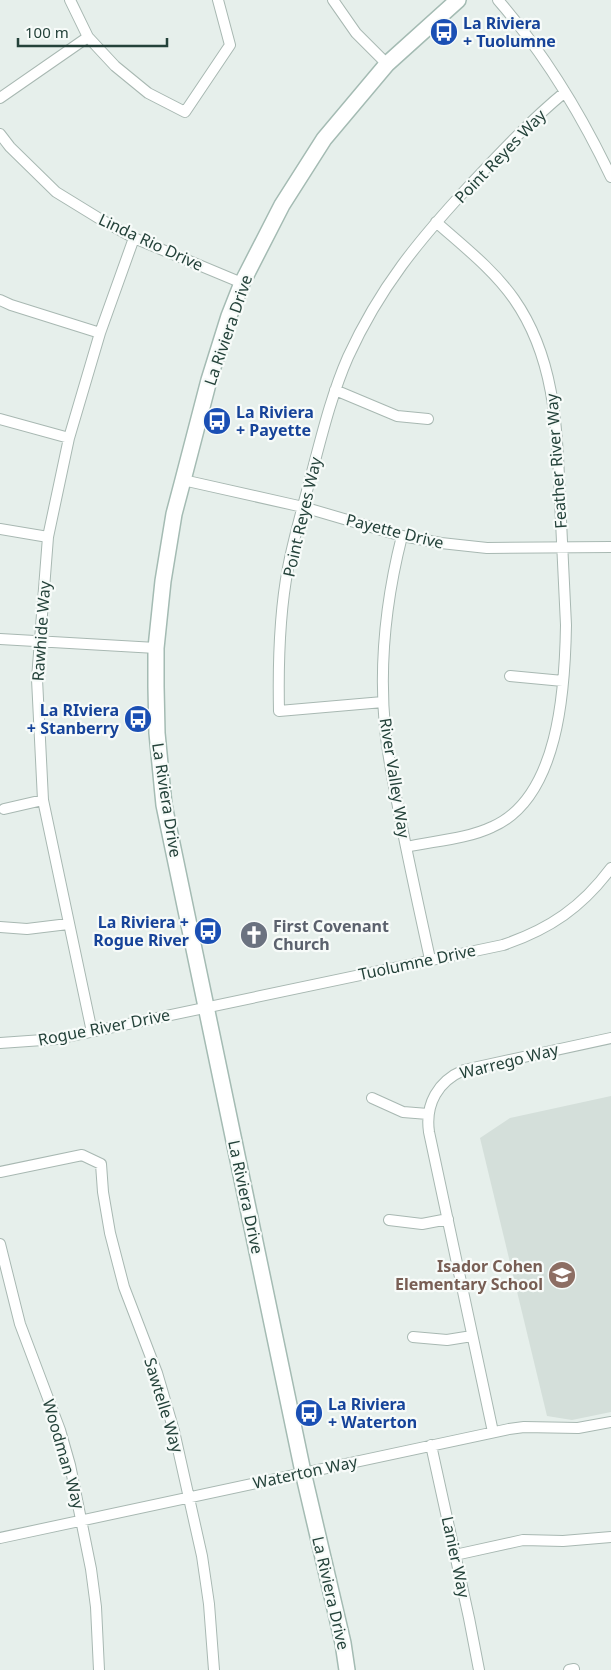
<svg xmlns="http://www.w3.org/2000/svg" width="611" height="1670" viewBox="0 0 611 1670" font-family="'Noto Sans',sans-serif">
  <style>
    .built { fill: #d4dfda }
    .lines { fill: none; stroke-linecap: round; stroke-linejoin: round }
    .street-casing { stroke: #a8b8b2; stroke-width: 12 }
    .secondary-casing { stroke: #a4bbb3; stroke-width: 18 }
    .street { stroke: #fff; stroke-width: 10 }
    .secondary { stroke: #fff; stroke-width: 15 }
    .labels { text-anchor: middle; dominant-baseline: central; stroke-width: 4.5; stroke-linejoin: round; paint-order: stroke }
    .transit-label { font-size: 16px; font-weight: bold; fill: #164399; stroke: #f7fbf9; text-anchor: start }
    .street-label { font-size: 16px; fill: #24423a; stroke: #f7fbf9 }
    .worship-label { font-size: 16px; font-weight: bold; fill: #5b616d; stroke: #f7fbf9; text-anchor: start }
    .education-label { font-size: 16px; font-weight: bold; fill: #785e54; stroke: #f7fbf9; text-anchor: end }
  </style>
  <rect width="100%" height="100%" fill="#e6efeb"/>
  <!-- built -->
  <path class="built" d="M611,1096V1412L572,1420L547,1416L480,1138L510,1118Z"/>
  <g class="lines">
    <defs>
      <path id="street" d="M70,0L88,37L115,66L148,93L185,112L230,45L218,0
        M333,0L356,33L387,64
        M498,0C544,53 581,114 611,177
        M0,98L88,37
        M0,134L10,147L56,192L100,219L134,238L242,283
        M0,300L11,305L100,333
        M335,390L397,416L428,419
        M0,419L69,438
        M183,480L303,507L402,536L441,543L487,548L611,547
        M0,529L48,537
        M402,536C386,599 379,664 385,728C388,760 395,791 401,822C410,868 420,913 430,959
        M0,639L156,648
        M510,676L563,681
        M383,702L279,711C278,663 279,615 288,568C293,541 301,514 308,487C320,443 330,398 348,357C380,287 419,240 470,185C501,152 531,120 565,92
        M4,809L43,800
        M406,847C433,841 467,839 492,827C559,798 565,689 566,625C564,584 562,542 560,500C557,431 556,359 514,299C493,269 463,246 436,222
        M0,927L27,929L68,924
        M92,1032L43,800L37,679L48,537L69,438L100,333L134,238
        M0,1043L57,1039L503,945C550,929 582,907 611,868
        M372,1098L403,1112L428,1114
        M0,1172L82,1155L101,1164L103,1192L110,1233L124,1287L157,1373L174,1431L202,1556L209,1604L214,1670
        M389,1220L422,1224L448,1219
        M0,1244L20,1324L60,1430L70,1465L91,1569L96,1607L99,1670
        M413,1337L447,1340L472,1336
        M493,1432L429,1132C425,1104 438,1081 464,1070L611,1038
        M431,1445L469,1618L479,1670
        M0,1538L509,1429L524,1427L578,1428L611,1422
        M455,1555L523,1540L563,1541L611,1537
        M569,1670L574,1669"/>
      <path id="secondary" d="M347,1670L343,1643L303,1472L164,805L157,733L156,687V648L163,581L174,514L183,480L209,380L229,316L242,283L282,205L324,139L387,64L458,0"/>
    </defs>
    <!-- street casing -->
    <use href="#street" class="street-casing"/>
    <!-- secondary casing -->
    <use href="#secondary" class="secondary-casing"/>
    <!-- street -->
    <use href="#street" class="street"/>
    <!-- secondary -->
    <use href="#secondary" class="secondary"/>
  </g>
  <!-- icons -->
  <defs>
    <symbol id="bus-disc" viewBox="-11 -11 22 22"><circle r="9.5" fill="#1a4fb4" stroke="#f7fbf9"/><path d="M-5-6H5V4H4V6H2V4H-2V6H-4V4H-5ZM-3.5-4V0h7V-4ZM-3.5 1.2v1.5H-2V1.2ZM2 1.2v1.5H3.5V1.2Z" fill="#fff"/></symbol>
    <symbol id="church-disc" viewBox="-11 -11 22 22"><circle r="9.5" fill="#6b7280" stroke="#f7fbf9"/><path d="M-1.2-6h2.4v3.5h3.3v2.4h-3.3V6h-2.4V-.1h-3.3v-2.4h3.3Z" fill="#fff"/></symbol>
    <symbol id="school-disc" viewBox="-11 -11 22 22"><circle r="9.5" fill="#8d6e63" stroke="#f7fbf9"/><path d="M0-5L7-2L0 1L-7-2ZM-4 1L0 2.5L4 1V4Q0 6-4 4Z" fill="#fff"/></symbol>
  </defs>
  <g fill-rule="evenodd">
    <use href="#bus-disc" x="428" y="16" width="32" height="32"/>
    <use href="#bus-disc" x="201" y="405" width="32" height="32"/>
    <use href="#bus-disc" x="122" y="703" width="32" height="32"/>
    <use href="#bus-disc" x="192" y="915" width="32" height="32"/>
    <use href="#church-disc" x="238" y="919" width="32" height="32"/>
    <use href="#school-disc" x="546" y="1259" width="32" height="32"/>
    <use href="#bus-disc" x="293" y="1397" width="32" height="32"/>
  </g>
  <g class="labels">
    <!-- transit labels -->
    <g class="transit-label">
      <text x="463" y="23">La Riviera<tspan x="463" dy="18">+ Tuolumne</tspan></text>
      <text x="236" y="412">La Riviera<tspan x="236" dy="18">+ Payette</tspan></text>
      <text x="119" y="710" text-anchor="end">La RIviera<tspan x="119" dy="18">+ Stanberry</tspan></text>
      <text x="189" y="922" text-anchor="end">La Riviera +<tspan x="189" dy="18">Rogue River</tspan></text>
      <text x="328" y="1404">La Riviera<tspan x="328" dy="18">+ Waterton</tspan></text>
    </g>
    <!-- street labels -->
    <g class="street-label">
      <text transform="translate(500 156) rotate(-46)">Point Reyes Way</text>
      <text transform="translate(151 242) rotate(25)">Linda Rio Drive</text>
      <text transform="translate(228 330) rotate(-71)">La Riviera Drive</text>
      <text transform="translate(556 461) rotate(-94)">Feather River Way</text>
      <text transform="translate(302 517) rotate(-77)">Point Reyes Way</text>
      <text transform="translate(395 531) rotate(14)">Payette Drive</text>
      <text transform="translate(41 631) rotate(-86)">Rawhide Way</text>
      <text transform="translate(395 778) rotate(81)">River Valley Way</text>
      <text transform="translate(167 800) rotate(81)">La Riviera Drive</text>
      <text transform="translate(417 962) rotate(-12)">Tuolumne Drive</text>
      <text transform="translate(104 1027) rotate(-11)">Rogue River Drive</text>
      <text transform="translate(509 1061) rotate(-14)">Warrego Way</text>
      <text transform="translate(246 1197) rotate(78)">La Riviera Drive</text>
      <text transform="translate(164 1405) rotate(73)">Sawtelle Way</text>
      <text transform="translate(64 1454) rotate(74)">Woodman Way</text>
      <text transform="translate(305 1472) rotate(-12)">Waterton Way</text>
      <text transform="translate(456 1557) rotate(78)">Lanier Way</text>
      <text transform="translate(331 1593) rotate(77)">La Riviera Drive</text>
    </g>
    <!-- worship labels -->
    <g class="worship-label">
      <text x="273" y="926">First Covenant<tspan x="273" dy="18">Church</tspan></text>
    </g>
    <!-- education labels -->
    <g class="education-label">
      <text x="543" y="1266">Isador Cohen<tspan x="543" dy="18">Elementary School</tspan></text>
    </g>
  </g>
  <!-- scale -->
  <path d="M18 38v8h149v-8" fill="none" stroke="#24423a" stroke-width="2.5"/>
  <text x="25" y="38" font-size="15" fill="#24423a" stroke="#f7fbf9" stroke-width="4" paint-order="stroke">100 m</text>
</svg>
